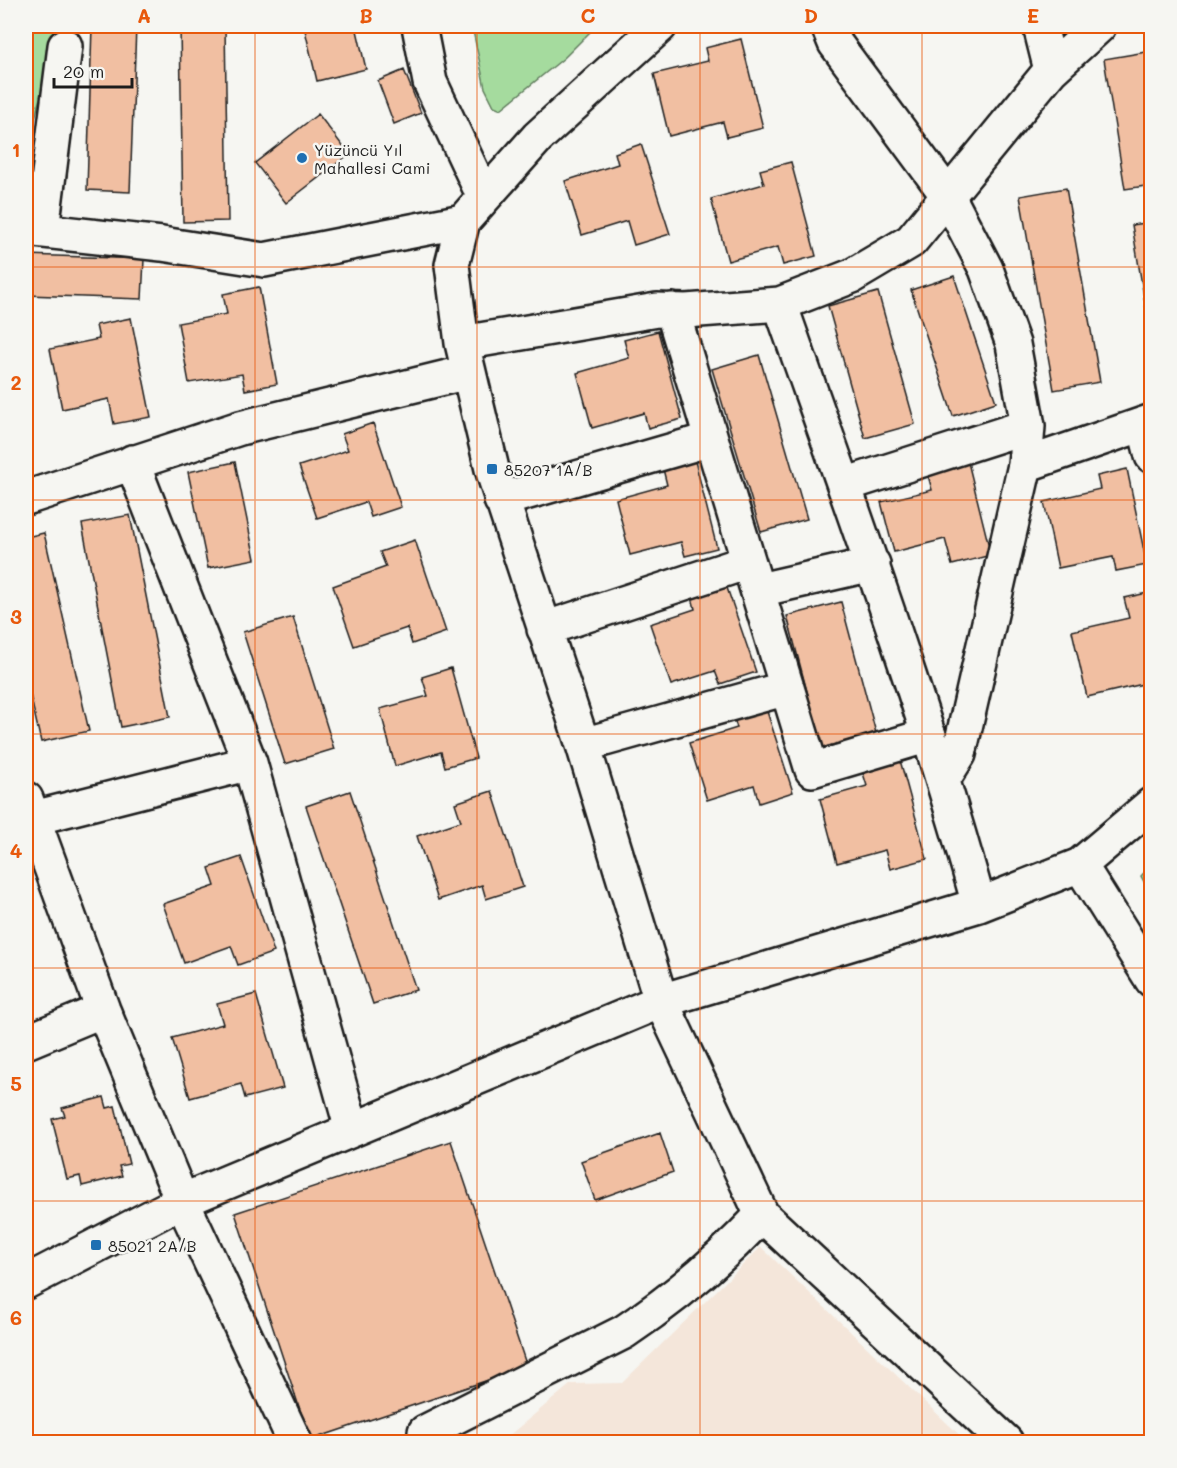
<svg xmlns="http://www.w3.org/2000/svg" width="1177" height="1468" viewBox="0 0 1177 1468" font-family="Mali,sans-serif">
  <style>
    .built { fill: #f4e6da }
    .green { fill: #a5db9e; stroke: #607c5d; stroke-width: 1.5 }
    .building { fill: #f1bfa2; stroke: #1c1c1c; stroke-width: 1.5 }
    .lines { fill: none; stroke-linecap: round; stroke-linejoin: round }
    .minor-casing { stroke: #1c1c1c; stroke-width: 38 }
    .minor { stroke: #f6f6f2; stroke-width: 33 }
    .grid { fill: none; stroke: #e8590c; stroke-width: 1.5; stroke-opacity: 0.55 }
    .poi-dot { fill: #1f6fb2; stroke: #f6f6f2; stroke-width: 2 }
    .labels { text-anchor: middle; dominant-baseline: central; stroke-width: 5; stroke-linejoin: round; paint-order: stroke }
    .poi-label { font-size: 16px; fill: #1c1c1c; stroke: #f6f6f2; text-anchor: start }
    .neatline { fill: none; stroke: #e8590c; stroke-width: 2 }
    .grid-label { font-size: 20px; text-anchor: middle; font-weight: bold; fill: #e8590c }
  </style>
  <rect width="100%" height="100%" fill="#f6f6f2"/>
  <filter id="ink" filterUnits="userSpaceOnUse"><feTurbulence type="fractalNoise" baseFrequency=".0167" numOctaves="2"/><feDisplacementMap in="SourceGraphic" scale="12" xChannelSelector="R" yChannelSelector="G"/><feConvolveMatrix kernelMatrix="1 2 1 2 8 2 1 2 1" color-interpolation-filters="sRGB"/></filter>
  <g filter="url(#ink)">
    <!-- built -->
    <path class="built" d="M761,1247L967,1442H501L571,1384L622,1383Z"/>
    <!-- green -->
    <path class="green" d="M26,26H58L26,154Z
      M472,26H596L564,58L501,109L494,106L485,88Z
      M1151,865V895L1141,876Z"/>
    <!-- building -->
    <path class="building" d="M92,26H136L130,192L87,190Z
      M180,26H225L228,221L183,222Z
      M304,26H356L366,69L317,81Z
      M973,26H996L974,30Z
      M741,39L763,128L727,137L723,122L669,136L654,74L708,61L705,48Z
      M1152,51V185L1125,189L1104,59Z
      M404,70L421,113L394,124L378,81Z
      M318,114L349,154L286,203L255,163Z
      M641,144L670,234L634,245L627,221L582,235L565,181L618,164L615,153Z
      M791,162L816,256L783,265L778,247L728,261L711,199L764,184L760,170Z
      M1066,188L1100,382L1054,390L1020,196Z
      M1152,222V345L1132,225Z
      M26,255L144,259L142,299L26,295Z
      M954,276L996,402L953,416L911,290Z
      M259,287L277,384L245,390L242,374L189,383L178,323L227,314L223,294Z
      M878,292L915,424L865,438L828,306Z
      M131,318L151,417L114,424L109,399L62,409L50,349L99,339L96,325Z
      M658,331L682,419L648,428L644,413L592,428L577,373L629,358L624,340Z
      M759,355L807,519L761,532L712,369Z
      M373,423L401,507L371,517L366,502L317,518L299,466L348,450L342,434Z
      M694,457L717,548L685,556L681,542L630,555L616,499L667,485L662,465Z
      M967,458L991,555L952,565L945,539L894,552L881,502L932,490L926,468Z
      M235,462L255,559L208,568L188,472Z
      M1127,469L1147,565L1116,571L1113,557L1058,568L1044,502L1100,489L1097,476Z
      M130,515L170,717L121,727L82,524Z
      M44,533L89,731L41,742L26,677V537Z
      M415,540L446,632L412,644L407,628L354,646L333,586L386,567L380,552Z
      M725,582L756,672L720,684L715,671L671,685L650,624L695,609L691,593Z
      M1152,592V700L1146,701L1143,684L1087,697L1072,631L1129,618L1124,598Z
      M841,602L876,733L822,748L787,616Z
      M293,617L334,749L285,764L243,632Z
      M451,668L476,758L445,767L441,752L395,766L380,709L428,696L422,677Z
      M763,699L793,792L759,803L754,785L707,800L689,743L737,728L731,709Z
      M900,760L927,859L890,869L885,850L837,863L820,799L867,786L862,770Z
      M350,791L416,990L373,1004L306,806Z
      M492,791L523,887L486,899L482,885L438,900L417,836L461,821L455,803Z
      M241,857L274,952L238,965L231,946L184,963L163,904L215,886L209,868Z
      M256,994L283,1088L245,1098L241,1084L190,1098L172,1038L223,1024L217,1004Z
      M104,1097L107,1108L115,1106L129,1164L119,1166L122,1176L82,1186L80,1176L67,1179L52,1119L65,1116L62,1108Z
      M660,1133L673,1172L595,1200L581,1161Z
      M451,1141L527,1367L310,1440L235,1213Z"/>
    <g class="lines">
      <defs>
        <path id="minor" d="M419,26L430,82L484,197
          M660,26L538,137L463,221L452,265L462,343L492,469L583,745L661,1001L762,1215L1006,1442
          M828,26L835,43L948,196L986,269L1013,344L1028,426L1025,465L959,754L944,778
          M1040,26L1051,70
          M26,229L162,244L264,260L463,221
          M42,230L65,46
          M780,304C850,503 923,701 979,905
          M672,310L812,770L929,735
          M462,343L657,310L686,311L780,304L852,276L911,241L1051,70L1099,26
          M1144,424L1152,456
          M132,462L250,763L352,1130
          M1025,465L1152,421
          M844,485L1028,426
          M26,498L240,428L468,372
          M501,500L711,439
          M759,590L873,564
          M544,629L748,562
          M583,745L787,688
          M26,799L103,1010L182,1201L295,1442
          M26,820L250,763
          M1080,865L1152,980
          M26,1042L103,1010
          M26,1282L182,1201L661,1001L979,905L1080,865L1152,804
          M430,1442L425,1432L624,1332C675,1298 720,1260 762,1215"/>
      </defs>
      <!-- minor casing -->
      <use href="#minor" class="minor-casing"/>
      <!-- minor -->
      <use href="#minor" class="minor"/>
    </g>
  </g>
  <!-- grid -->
  <path class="grid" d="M255,26V1442M477,26V1442M700,26V1442M922,26V1442M26,267H1152M26,500H1152M26,734H1152M26,968H1152M26,1201H1152"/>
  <!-- markers -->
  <g class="poi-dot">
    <circle cx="302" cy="158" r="6"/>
    <rect x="486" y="463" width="12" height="12" rx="3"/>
    <rect x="90" y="1239" width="12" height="12" rx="3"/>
  </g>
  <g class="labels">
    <!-- poi labels -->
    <g class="poi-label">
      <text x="314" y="149">Yüzüncü Yıl<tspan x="314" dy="18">Mahallesi Cami</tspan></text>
      <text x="504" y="469">85207 1A/B</text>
      <text x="108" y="1245">85021 2A/B</text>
    </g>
  </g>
  <!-- margin -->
  <rect width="1177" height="1468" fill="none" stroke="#f6f6f2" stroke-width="66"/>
  <!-- scale -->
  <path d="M54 78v9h78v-9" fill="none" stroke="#1c1c1c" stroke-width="3"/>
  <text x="63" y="78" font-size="18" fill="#1c1c1c" stroke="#f6f6f2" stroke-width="4.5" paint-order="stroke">20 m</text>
  <rect x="33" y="33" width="1111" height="1402" class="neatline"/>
  <g class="grid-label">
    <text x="144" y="23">A</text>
    <text x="366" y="23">B</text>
    <text x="588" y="23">C</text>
    <text x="811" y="23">D</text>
    <text x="1033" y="23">E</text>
    <text x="16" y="157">1</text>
    <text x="16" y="390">2</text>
    <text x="16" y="624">3</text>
    <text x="16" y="858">4</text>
    <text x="16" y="1091">5</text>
    <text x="16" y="1325">6</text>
  </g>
</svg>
